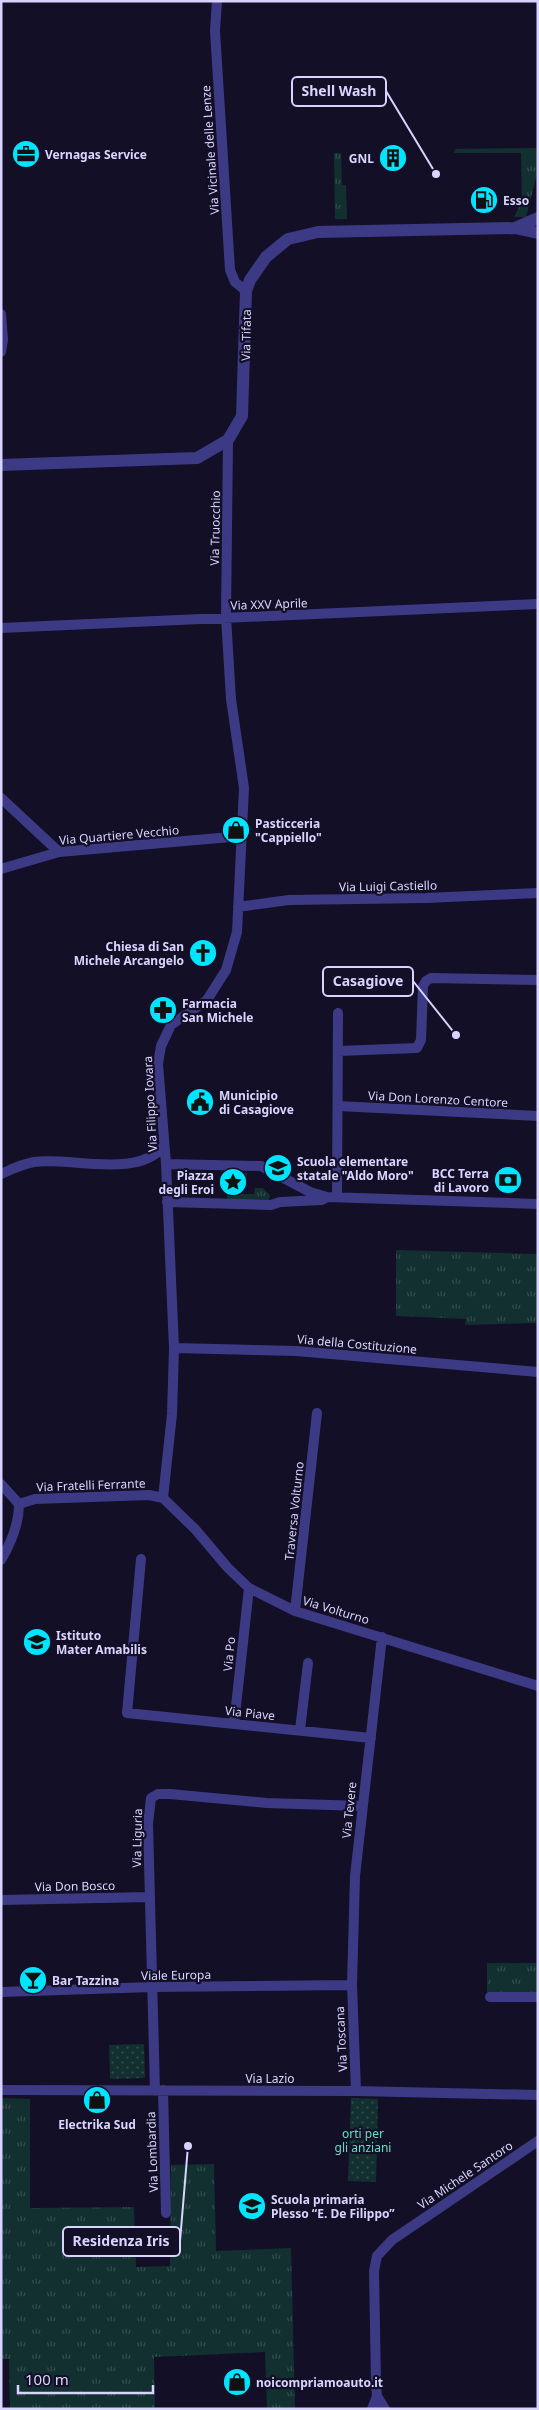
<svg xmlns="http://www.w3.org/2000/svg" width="539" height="2410" viewBox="0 0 539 2410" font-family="'Noto Sans',sans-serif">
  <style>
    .grass { fill: url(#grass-tufts) }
    .park { fill: url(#park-dots) }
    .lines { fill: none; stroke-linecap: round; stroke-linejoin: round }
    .minor { stroke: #3d3a85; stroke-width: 10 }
    .tertiary { stroke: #3d3a85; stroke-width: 12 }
    .labels { text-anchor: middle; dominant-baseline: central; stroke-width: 4.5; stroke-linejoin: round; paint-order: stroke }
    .street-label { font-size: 12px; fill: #d9d4ff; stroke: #130f26 }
    .poi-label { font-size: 12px; font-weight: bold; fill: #d9d4ff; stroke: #130f26; text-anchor: start }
    .park-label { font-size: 12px; fill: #5fe0c0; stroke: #130f26 }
    .leader { fill: none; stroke: #d9d4ff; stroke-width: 2 }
    .callout-dot { fill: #d9d4ff; stroke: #130f26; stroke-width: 2 }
    .callout { fill: #130f26; stroke: #d9d4ff; stroke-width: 2 }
    .callout-label { font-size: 14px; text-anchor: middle; font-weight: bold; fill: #d9d4ff }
  </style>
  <defs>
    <pattern id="grass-tufts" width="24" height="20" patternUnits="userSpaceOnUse" patternTransform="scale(1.25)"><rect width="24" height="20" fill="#12302f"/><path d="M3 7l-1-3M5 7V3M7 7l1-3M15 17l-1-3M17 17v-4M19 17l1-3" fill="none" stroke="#344d4e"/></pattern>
    <pattern id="park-dots" width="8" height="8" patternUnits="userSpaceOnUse" patternTransform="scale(1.25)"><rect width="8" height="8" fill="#12302f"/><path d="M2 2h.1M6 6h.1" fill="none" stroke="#344d4e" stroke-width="1.8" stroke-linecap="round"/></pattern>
  </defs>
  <rect width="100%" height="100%" fill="#130f26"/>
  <!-- grass -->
  <path class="grass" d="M538,148V170L526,217H514L522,201L521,153H454L455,149Z
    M334,153H341L342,185H346L347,219H335Z
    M228,1172L247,1173V1179H241L240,1185L232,1184L231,1180L228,1179Z
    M232,1188H240L241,1194H254L255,1188H263L270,1195L269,1202L227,1201V1193H231Z
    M396,1250L538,1254V1323L465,1325L466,1319L396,1316Z
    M487,1963H538V1993H487Z
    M1,2098L30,2099V2208L134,2207L136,2267L170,2266L171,2165L214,2164L216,2251L291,2248L295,2409H267L265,2352L154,2357L155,2409H10L9,2359H1Z"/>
  <!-- park -->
  <path class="park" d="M144,2044L145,2078L110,2079L109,2045Z
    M351,2098L378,2099L376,2182L348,2181Z"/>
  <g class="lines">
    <!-- minor -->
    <path class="minor" d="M217,1L215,31L230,270L235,282L246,291
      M1,314L3,340L1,352
      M1,628L538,604
      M1,798L59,852
      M1,869L59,852L242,836
      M238,907L289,900L426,898L538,893
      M338,1051L417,1048L421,1040L423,986L426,981L431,978L538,980
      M338,1106L538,1116
      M166,1164L261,1166L310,1192L327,1197L322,1200L280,1202L271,1205L167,1202
      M1,1174C12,1169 22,1164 34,1162C71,1157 137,1179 164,1146
      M327,1197L538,1204
      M337,1197L338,1013
      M174,1348L296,1351L538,1372
      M1,1484L19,1504
      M163,1498L172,1414L174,1348L166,1164L158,1064L161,1046L171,1025L207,1000L226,970L237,932L244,788L231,699L226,617L228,440
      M163,1498L195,1529L228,1568L249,1588L295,1611L538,1686
      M19,1504L35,1499L149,1495L163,1498
      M141,1559L127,1713L371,1738
      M1,1560C11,1543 19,1524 19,1504
      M295,1611L317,1413
      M234,1724L249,1588
      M300,1730L308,1663
      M1,1900L150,1897
      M1,1992L152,1987L352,1985
      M490,1997H538
      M1,2090L356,2091L538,2095
      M163,2090L166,2213
      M155,2091L148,1824L151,1798L158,1794H170L267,1803L362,1806
      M356,2091L352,1985L355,1876L382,1637
      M372,2409L377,2396
      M385,2409L377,2396L376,2383L374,2271L377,2256L392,2240L538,2141"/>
    <!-- tertiary -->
    <path class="tertiary" d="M515,228L538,218
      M1,465L197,458L228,440L242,416L246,291L250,280L266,257L288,239L318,232L515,228L538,233"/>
  </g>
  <!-- icons -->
  <defs>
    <symbol id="office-disc" viewBox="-11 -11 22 22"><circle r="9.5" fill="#00e5ff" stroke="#130f26"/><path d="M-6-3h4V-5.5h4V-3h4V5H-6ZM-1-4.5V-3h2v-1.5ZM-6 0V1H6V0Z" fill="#111"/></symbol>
    <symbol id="building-disc" viewBox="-11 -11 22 22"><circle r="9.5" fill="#00e5ff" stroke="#130f26"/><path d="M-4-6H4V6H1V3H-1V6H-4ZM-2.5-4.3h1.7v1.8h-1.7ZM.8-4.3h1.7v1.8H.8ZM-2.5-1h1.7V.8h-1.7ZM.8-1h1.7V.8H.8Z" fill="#111"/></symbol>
    <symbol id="fuel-disc" viewBox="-11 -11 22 22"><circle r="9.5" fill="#00e5ff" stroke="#130f26"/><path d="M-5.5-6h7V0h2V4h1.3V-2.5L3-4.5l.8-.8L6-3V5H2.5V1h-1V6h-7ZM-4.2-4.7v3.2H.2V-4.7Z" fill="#111"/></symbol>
    <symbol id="shop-disc" viewBox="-11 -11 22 22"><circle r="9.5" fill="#00e5ff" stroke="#130f26"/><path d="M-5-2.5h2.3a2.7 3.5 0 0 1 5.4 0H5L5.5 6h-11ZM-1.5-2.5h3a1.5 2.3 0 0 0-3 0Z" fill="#111"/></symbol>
    <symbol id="church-disc" viewBox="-11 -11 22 22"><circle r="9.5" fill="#00e5ff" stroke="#130f26"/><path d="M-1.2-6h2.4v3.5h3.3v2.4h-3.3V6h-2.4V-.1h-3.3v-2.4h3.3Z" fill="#111"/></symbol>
    <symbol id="pharmacy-disc" viewBox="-11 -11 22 22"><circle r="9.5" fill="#00e5ff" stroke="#130f26"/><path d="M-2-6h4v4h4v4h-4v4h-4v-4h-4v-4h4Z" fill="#111"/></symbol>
    <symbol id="civic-disc" viewBox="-11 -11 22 22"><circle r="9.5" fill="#00e5ff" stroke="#130f26"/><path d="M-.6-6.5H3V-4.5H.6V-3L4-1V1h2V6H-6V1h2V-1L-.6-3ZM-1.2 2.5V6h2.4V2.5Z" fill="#111"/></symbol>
    <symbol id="school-disc" viewBox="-11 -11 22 22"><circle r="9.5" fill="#00e5ff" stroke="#130f26"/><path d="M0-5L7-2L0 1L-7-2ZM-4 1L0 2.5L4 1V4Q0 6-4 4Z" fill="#111"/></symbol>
    <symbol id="bank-disc" viewBox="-11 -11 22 22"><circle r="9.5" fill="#00e5ff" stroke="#130f26"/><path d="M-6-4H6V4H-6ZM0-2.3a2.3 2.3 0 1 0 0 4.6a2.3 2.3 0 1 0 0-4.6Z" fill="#111"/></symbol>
    <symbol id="sight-disc" viewBox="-11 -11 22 22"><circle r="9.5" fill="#00e5ff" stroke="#130f26"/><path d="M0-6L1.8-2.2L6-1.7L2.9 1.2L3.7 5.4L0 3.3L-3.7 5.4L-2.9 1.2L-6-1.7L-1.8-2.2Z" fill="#111"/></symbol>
    <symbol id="bar-disc" viewBox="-11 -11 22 22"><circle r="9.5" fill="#00e5ff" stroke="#130f26"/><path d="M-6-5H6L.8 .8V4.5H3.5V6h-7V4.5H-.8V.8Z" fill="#111"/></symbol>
  </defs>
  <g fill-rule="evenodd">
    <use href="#office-disc" x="10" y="138" width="32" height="32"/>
    <use href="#building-disc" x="377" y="142" width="32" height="32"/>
    <use href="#fuel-disc" x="468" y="184" width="32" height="32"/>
    <use href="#shop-disc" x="220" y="814" width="32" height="32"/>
    <use href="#church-disc" x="187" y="937" width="32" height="32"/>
    <use href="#pharmacy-disc" x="147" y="994" width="32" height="32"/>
    <use href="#civic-disc" x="184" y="1086" width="32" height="32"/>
    <use href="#school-disc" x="262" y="1152" width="32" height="32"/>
    <use href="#bank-disc" x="492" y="1164" width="32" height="32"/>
    <use href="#sight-disc" x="217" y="1166" width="32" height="32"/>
    <use href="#school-disc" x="21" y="1626" width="32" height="32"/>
    <use href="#bar-disc" x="17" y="1964" width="32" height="32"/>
    <use href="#shop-disc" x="81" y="2084" width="32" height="32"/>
    <use href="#school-disc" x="236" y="2190" width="32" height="32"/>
    <use href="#shop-disc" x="221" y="2366" width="32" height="32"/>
  </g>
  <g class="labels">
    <!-- street labels -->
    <g class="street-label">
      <text transform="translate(210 150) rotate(-94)">Via Vicinale delle Lenze</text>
      <text transform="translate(246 335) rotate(-89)">Via Tifata</text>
      <text transform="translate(215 528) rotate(-89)">Via Truocchio</text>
      <text transform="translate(269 604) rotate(-2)">Via XXV Aprile</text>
      <text transform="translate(119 835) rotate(-5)">Via Quartiere Vecchio</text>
      <text transform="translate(388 886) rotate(-1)">Via Luigi Castiello</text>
      <text transform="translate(438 1099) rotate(3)">Via Don Lorenzo Centore</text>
      <text transform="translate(150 1104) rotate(-93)">Via Filippo Iovara</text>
      <text transform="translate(357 1344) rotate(5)">Via della Costituzione</text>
      <text transform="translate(91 1485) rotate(-2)">Via Fratelli Ferrante</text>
      <text transform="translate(294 1511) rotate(-84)">Traversa Volturno</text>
      <text transform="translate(336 1610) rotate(17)">Via Volturno</text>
      <text transform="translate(229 1654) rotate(-84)">Via Po</text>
      <text transform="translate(250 1713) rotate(6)">Via Piave</text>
      <text transform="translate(349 1810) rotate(-84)">Via Tevere</text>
      <text transform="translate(137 1838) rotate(-89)">Via Liguria</text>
      <text transform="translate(75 1886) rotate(-1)">Via Don Bosco</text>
      <text transform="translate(176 1975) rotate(-1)">Viale Europa</text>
      <text transform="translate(341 2039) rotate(-93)">Via Toscana</text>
      <text x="270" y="2078">Via Lazio</text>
      <text transform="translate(152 2152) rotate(-92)">Via Lombardia</text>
      <text transform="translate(465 2175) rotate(-34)">Via Michele Santoro</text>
    </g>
    <!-- poi labels -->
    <g class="poi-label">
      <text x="45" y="154">Vernagas Service</text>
      <text x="374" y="158" text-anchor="end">GNL</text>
      <text x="503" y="200">Esso</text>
      <text x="255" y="823">Pasticceria<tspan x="255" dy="14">"Cappiello"</tspan></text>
      <text x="184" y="946" text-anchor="end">Chiesa di San<tspan x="184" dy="14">Michele Arcangelo</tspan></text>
      <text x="182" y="1003">Farmacia<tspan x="182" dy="14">San Michele</tspan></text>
      <text x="219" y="1095">Municipio<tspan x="219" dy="14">di Casagiove</tspan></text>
      <text x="297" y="1161">Scuola elementare<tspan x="297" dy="14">statale "Aldo Moro"</tspan></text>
      <text x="489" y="1173" text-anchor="end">BCC Terra<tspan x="489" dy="14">di Lavoro</tspan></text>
      <text x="214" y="1175" text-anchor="end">Piazza<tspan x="214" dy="14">degli Eroi</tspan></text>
      <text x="56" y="1635">Istituto<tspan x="56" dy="14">Mater Amabilis</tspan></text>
      <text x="52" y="1980">Bar Tazzina</text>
      <text x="97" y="2124" text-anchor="middle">Electrika Sud</text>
      <text x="271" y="2199">Scuola primaria<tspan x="271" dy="14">Plesso “E. De Filippo”</tspan></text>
      <text x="256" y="2382">noicompriamoauto.it</text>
    </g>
    <!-- park labels -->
    <g class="park-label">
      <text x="363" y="2133">orti per<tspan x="363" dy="14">gli anziani</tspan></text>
    </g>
  </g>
  <!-- callouts -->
  <path class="leader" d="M436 174L386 91M456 1035L413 981M188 2146L180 2241"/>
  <g class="callout-dot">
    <circle cx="436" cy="174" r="5"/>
    <circle cx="456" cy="1035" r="5"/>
    <circle cx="188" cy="2146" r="5"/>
  </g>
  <g class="callout">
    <rect x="292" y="77" width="94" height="29" rx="5"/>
    <rect x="323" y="967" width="90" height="29" rx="5"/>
    <rect x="63" y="2227" width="117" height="29" rx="5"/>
  </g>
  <g class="callout-label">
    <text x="339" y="96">Shell Wash</text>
    <text x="368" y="986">Casagiove</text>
    <text x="121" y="2246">Residenza Iris</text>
  </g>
  <!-- border -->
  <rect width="539" height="2410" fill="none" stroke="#d9d4ff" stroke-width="5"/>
  <!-- scale -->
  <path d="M18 2385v8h135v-8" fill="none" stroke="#d9d4ff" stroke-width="2.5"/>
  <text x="25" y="2385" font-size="15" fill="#d9d4ff" stroke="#130f26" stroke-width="4" paint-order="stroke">100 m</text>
</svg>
